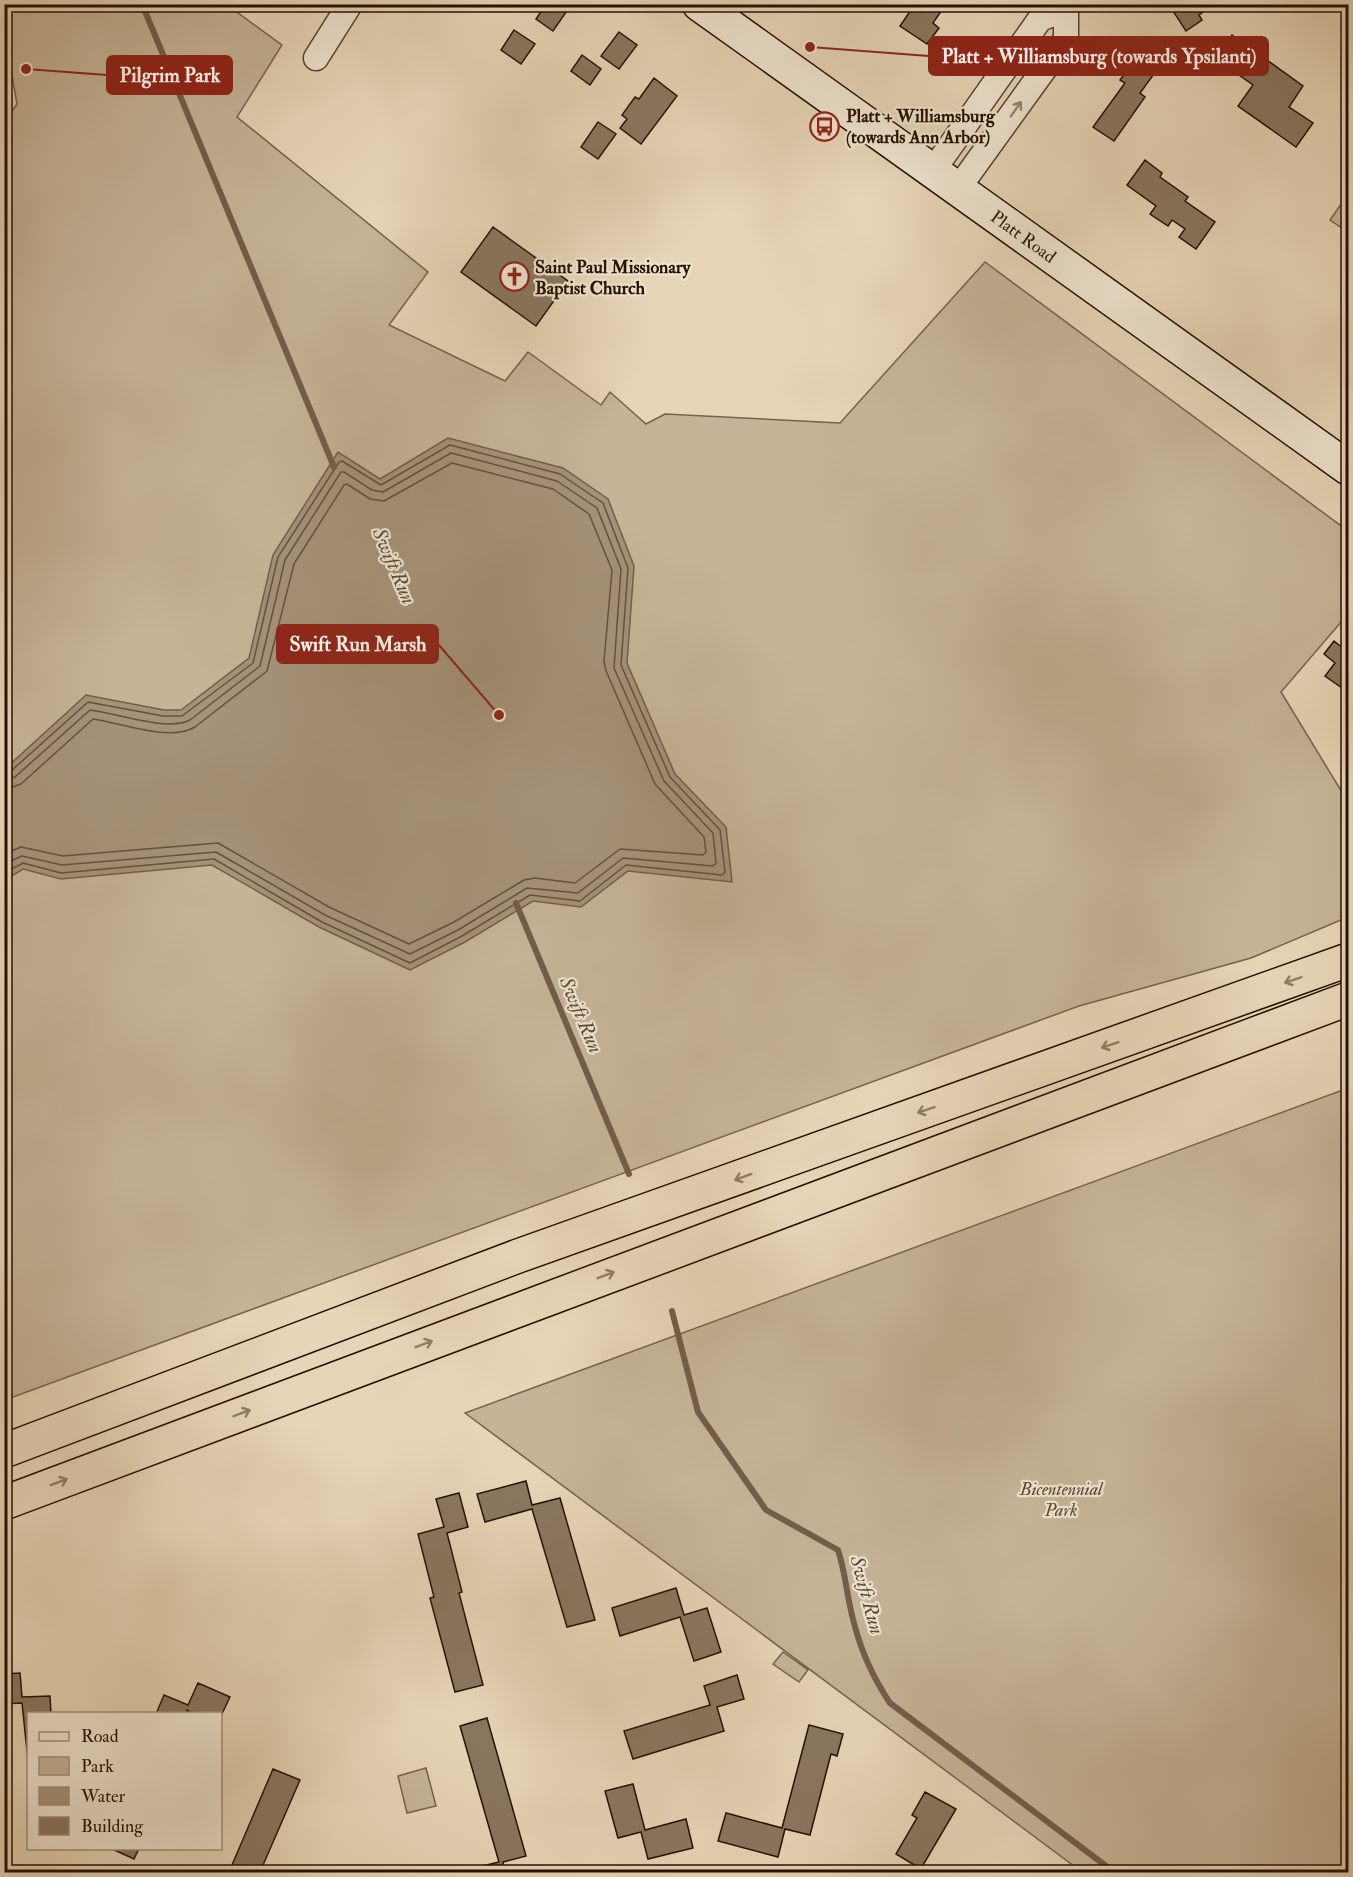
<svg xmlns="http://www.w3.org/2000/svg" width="1353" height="1877" viewBox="0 0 1353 1877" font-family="'IM FELL Double Pica',serif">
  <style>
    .green { fill: #c6b498; stroke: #76624d; stroke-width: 1.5 }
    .water { fill: #a59279; stroke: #725e49; stroke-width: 1.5 }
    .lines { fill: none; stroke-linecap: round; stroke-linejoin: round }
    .shore { stroke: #65513e; stroke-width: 1.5 }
    .stream { stroke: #725e49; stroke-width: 6 }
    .building { fill: #8a7660; stroke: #251002; stroke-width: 1.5 }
    .minor-casing { stroke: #56412f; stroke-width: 27 }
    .secondary-casing { stroke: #251002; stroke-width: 36 }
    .motorway-casing { stroke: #251002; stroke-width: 36 }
    .minor { stroke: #efe4d0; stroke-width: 24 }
    .secondary { stroke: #efe4d0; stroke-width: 33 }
    .motorway { stroke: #e7d5b7; stroke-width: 33 }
    .oneway { stroke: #948573 }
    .oneway2 { stroke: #907c66 }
    .labels { text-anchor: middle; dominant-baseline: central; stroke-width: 4.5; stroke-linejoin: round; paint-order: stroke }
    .poi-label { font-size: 18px; font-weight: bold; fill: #251002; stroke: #efe4d0; text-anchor: start }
    .street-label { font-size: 18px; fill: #251002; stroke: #efe4d0 }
    .park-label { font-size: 18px; font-style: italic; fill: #5d4936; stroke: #efe4d0 }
    .water-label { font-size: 20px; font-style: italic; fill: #5f4a38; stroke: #efe4d0 }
    .leader { fill: none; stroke: #8f2418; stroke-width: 2 }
    .callout-dot { fill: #8f2418; stroke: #efe4d0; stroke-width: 2 }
    .callout { fill: #8f2418; stroke: #8f2418; stroke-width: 2 }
    .callout-label { font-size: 20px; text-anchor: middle; font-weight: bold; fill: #fff }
  </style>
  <rect width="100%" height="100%" fill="#e7d5b7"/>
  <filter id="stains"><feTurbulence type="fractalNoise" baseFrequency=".00333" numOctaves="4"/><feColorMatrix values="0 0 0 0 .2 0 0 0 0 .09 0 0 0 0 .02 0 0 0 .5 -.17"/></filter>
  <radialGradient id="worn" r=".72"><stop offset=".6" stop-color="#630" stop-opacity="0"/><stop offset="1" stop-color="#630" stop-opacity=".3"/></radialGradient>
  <!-- green -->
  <path class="green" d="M5,5H227L282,45L237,117L428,272L389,325L505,381L528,352L601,405L610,392L646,424L665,414L840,423L985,262L1348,531V614L1281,692L1348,802V917L1251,958L1079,1006L5,1400L4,122L17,104L5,34Z
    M1348,194V232L1330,220Z
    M1348,1088V1872H1082L465,1413Z
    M783,1652L808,1670L799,1682L773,1664Z
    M426,1768L436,1806L407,1813L398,1776Z"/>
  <!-- water -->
  <path class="water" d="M448,438L563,468L608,499L634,566L627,663L675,774L726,827L732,882L628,871L581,907L533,901L465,942L410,970L319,927L212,865L61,879L23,869L5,880V769L86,695L164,710H181L249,658L273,555L338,452L380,479Z"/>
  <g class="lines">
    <!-- shore -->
    <path class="shore" d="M4,773L11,771L88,702L163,716H182L253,663L278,557L339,462L342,461L381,485L450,445L560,474L603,503L628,568L621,665L670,777L720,830L725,872L722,875L626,865L580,901L530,895L462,936L410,963L322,922L214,859L61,873L23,863L4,873
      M4,781L15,777L90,710C116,713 167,732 190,720L260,666L285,560L341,472H344L372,490L383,492L451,453L557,481L597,508L621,569L614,668L664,781L713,833L716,863L713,866L623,858L578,893L527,888L458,930L410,954L325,915L216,852L62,865L22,856L4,864
      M4,790L21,784L93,719C121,723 170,742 195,727L267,671L294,564L344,485L347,484L370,499L384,501L452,463L553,489L589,514L612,570L604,661L606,671L655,784L704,837L706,852L703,855L620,849L575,883L535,878L524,880L454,922L409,944L329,907L218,843L63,856L21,847L4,854"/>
    <!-- stream -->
    <path class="stream" d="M142,4L334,467
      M516,903L629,1174
      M672,1311L698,1412L766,1510L838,1550C846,1574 847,1599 854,1623C861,1651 874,1679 890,1703L1114,1872"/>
  </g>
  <!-- building -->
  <path class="building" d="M546,4L571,5L553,31L536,19Z
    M915,4H946L933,23L939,28L927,44L900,26Z
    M1176,4H1214L1199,15L1202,20L1186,31L1171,8Z
    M514,30L535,44L521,64L501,50Z
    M619,32L637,45L619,69L601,56Z
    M1232,35L1303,86L1289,107L1313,123L1296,147L1238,106L1253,85L1215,58Z
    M1142,49L1162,63L1140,93L1145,97L1114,141L1093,127L1125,83L1120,80Z
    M582,55L601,69L590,85L571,71Z
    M654,78L677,96L641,144L620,128L627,119L622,115L635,97L639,99Z
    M598,122L616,134L598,159L581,147Z
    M1145,160L1162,173L1160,177L1188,197L1185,201L1215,222L1196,249L1179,237L1185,229L1172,220L1168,226L1150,214L1156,206L1127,185Z
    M493,227L568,281L536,326L461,272Z
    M1334,641L1348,652V679L1342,688L1325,676L1335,663L1324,654Z
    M526,1481L532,1505L560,1498L595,1620L567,1627L532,1509L485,1522L477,1494Z
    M459,1493L468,1527L447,1533L462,1592L459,1593L483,1685L455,1692L430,1598L434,1597L418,1534L444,1527L436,1499Z
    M676,1588L684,1615L707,1608L721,1652L694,1661L680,1617L620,1636L612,1608Z
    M20,1673L22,1697L50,1696L51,1714H28V1761L22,1703L4,1704V1674Z
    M737,1675L744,1699L717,1707L724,1731L633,1759L624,1731L710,1705L704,1686Z
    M198,1683L230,1697L220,1718V1714H195L187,1710L186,1714H156L164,1695L188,1705Z
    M487,1718L526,1856L503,1862L505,1872H458L499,1862L460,1726Z
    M809,1725L843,1734L837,1756L831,1754L810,1835L785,1829L778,1857L718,1841L726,1813L782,1828Z
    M273,1769L300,1780L260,1872H229Z
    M633,1784L645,1830L686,1819L693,1848L648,1859L641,1832L618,1838L605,1791Z
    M925,1792L956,1809L923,1865L936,1872H919L921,1869L896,1854L917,1818L912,1815Z
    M110,1848H139L134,1859Z"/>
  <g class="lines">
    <defs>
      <path id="minor" d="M316,58L350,4
        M932,172L1040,19L1066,9L1069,4
        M957,190L1066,39V9"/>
      <path id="secondary" d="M699,4L1348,468"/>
      <path id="motorway" d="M4,1451L518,1256L1348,960
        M4,1503L1348,999"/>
    </defs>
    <!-- minor casing -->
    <use href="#minor" class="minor-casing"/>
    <!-- secondary casing -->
    <use href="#secondary" class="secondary-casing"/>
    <!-- motorway casing -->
    <use href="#motorway" class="motorway-casing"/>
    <!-- minor -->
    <use href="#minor" class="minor"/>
    <!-- secondary -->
    <use href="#secondary" class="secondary"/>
    <!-- motorway -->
    <use href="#motorway" class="motorway"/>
  </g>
  <!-- one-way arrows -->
  <defs><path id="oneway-shaft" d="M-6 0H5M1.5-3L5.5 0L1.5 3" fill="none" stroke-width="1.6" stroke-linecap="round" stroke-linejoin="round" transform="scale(1.5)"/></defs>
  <use class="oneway" href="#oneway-shaft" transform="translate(1016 109) rotate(-55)"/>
  <g class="oneway2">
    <use href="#oneway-shaft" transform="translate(1293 980) rotate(161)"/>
    <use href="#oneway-shaft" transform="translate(1110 1045) rotate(161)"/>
    <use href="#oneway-shaft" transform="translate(926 1110) rotate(161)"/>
    <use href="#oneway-shaft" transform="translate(743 1177) rotate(160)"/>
    <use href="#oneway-shaft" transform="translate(606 1275) rotate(-21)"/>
    <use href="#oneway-shaft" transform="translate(424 1344) rotate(-21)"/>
    <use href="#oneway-shaft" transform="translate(242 1413) rotate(-21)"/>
    <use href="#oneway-shaft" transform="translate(59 1482) rotate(-21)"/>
  </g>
  <!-- icons -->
  <defs>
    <symbol id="bus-ring" viewBox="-11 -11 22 22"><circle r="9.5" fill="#efe4d0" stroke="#8f2418" stroke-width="1.5"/><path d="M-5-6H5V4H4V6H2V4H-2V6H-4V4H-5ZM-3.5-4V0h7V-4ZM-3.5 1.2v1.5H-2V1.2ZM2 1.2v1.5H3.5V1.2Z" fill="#8f2418"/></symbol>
    <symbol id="church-ring" viewBox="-11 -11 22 22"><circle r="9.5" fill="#efe4d0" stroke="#8f2418" stroke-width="1.5"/><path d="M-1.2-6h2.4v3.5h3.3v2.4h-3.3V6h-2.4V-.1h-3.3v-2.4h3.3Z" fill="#8f2418"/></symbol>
  </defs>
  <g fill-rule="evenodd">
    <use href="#bus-ring" x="808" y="110" width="33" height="33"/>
    <use href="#church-ring" x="498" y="260" width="33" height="33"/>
  </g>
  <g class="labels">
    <!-- poi labels -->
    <g class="poi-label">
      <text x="846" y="116">Platt + Williamsburg<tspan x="846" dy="21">(towards Ann Arbor)</tspan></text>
      <text x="535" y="267">Saint Paul Missionary<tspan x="535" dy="21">Baptist Church</tspan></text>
    </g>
    <!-- street labels -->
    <g class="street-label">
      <text transform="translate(1023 237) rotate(36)">Platt Road</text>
    </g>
    <!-- park labels -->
    <g class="park-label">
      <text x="1061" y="1489">Bicentennial<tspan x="1061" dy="21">Park</tspan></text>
    </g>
    <!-- water labels -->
    <g class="water-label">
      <text transform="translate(394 566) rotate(67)">Swift Run</text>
      <text transform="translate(581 1015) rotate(67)">Swift Run</text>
      <text transform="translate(867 1595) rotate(75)">Swift Run</text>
    </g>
  </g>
  <!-- callouts -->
  <path class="leader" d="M810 47L929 56M26 69L107 75M499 715L438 644"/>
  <g class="callout-dot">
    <circle cx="810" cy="47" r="6"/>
    <circle cx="26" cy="69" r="6"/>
    <circle cx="499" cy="715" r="6"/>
  </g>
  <g class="callout">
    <rect x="929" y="37" width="339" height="38" rx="6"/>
    <rect x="107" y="56" width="125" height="38" rx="6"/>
    <rect x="277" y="625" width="161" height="38" rx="6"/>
  </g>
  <g class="callout-label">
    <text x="1099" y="63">Platt + Williamsburg (towards Ypsilanti)</text>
    <text x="170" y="82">Pilgrim Park</text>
    <text x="358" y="651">Swift Run Marsh</text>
  </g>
  <!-- margin -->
  <rect width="1353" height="1877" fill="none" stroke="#e7d5b7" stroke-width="24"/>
  <rect x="6" y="6" width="1341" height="1865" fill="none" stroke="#251002" stroke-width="3"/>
  <rect x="12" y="12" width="1329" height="1853" fill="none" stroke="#251002" stroke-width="1.5"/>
  <!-- legend -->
  <rect x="27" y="1712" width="195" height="138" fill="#efe4d0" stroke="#9e8f7e" stroke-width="1.5"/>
  <rect x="39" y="1732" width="30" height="9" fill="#efe4d0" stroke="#9e8f7e" stroke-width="1.5"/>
  <text x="81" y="1742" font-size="18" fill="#251002">Road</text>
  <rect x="39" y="1757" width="30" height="18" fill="#c6b498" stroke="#9e8f7e" stroke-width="1.5"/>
  <text x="81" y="1772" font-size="18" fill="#251002">Park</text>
  <rect x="39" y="1787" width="30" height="18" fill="#a59279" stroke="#9e8f7e" stroke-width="1.5"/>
  <text x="81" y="1802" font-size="18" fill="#251002">Water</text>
  <rect x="39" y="1817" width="30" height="18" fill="#8a7660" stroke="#9e8f7e" stroke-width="1.5"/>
  <text x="81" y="1832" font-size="18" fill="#251002">Building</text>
  <rect width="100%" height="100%" filter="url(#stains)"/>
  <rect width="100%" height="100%" fill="url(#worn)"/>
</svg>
